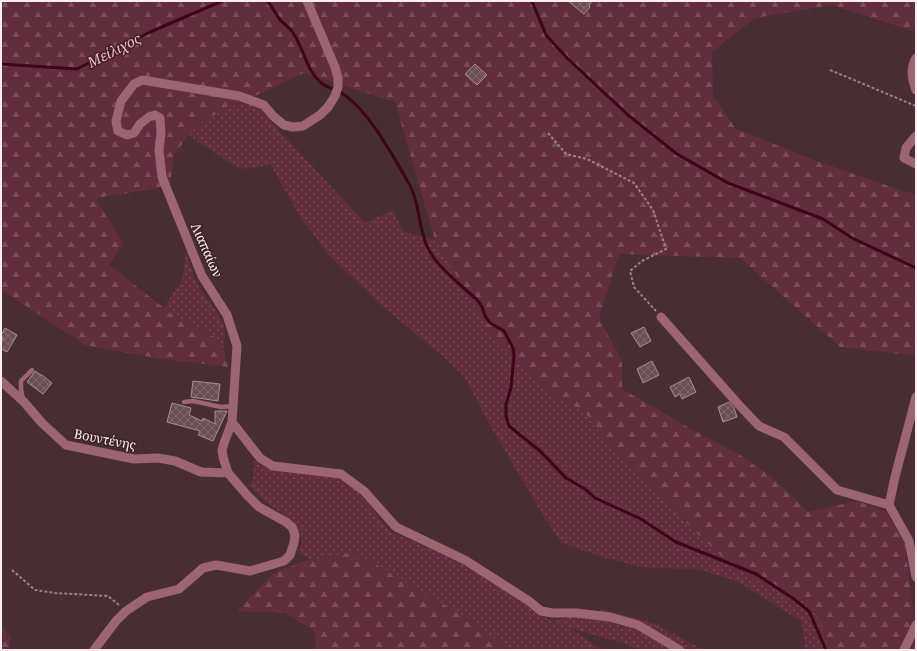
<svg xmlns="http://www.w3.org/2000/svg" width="917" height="651" viewBox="0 0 917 651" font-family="'Noto Serif',serif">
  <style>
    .grass { fill: url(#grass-dots) }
    .forest { fill: url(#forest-firs) }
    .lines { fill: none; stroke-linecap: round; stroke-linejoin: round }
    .stream { stroke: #3e041a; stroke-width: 3 }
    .building { fill: url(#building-cross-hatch); stroke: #ac8c92 }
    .path { stroke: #998388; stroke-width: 2; stroke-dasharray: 3 2; stroke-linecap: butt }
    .service { stroke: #9d6471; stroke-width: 4.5 }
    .minor { stroke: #9d6471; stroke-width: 9 }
    .labels { text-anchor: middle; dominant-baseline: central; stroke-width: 3; stroke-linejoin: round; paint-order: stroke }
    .street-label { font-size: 13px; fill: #fdeef1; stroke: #3d2429 }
    .water-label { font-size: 14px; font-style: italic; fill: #fdb6c5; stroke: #3d2429 }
  </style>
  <defs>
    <pattern id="grass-dots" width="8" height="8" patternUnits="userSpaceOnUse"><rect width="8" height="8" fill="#622d3c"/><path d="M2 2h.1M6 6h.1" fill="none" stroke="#794c59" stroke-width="1.8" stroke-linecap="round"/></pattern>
    <pattern id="forest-firs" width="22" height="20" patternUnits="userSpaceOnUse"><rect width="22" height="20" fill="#622d3c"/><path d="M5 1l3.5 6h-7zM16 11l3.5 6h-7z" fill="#794c59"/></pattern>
    <pattern id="building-cross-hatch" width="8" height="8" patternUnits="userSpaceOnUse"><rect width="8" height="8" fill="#6c4f55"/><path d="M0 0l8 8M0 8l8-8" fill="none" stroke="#82696e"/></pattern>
  </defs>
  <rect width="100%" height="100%" fill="#482e33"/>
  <!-- grass -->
  <path class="grass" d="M244,101L260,108L279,131L365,223L393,210L403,232L435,240L500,348L556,397L586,414L621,459L703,539L737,571L814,605L829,650H805L802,622L737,581L697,569L646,568L606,558L562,543L546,520L494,432L464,376L446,359L387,310L328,254L299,215L271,165L240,169L188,135L206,119Z
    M186,251C190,264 193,277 200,289C207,301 224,318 225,332C225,336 224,341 223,345L213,336L173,315L164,308L182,280Z
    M254,460L269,469L340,478L358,492L390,531L463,564L551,621L604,610L655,624L703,650H641L626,644L570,628L602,650H513L482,630L465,617L355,552L312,560L297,551L302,544L301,535L294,522L262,499L249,485L253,480Z"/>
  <!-- forest -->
  <path class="forest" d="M1,1H916V32L832,5L755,18L712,52L713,96L736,129L814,160L903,191L916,194V356L840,347L740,258L619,254L599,318L622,361V389L693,430L740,455L773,478L808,512L856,501L886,511L905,544L916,633V650H829L814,605L737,571L703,539L621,459L586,414L556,397L500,348L435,240L395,102L304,73L206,119L188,135L174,156L170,184L155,189L95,198L123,243L109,265L173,315L213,336L223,345L228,367L155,358L85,345L5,292L1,291Z
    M355,552L465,617L482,630L513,650H316L315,632L286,613L237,611L273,574L304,561Z
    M1,626L10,636L9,650H1Z"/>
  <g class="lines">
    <!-- stream -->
    <path class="stream" d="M267,1C273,7 276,15 281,21C283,23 286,25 288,27C292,31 296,37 298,42C305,55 308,71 320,82C327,88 338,90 346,96C371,115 391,153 407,180C419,199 418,223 426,244C436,268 461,284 479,302L482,307L485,316L490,323L504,331L513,348L514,356L511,388L506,404V416L509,426L540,451L566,478L585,489L595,498L641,519L676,542L756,574L794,599L809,611L826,650
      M532,1L546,35L567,58L628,115L677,154L728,183L823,219L852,238L916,268
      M1,64L77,69L150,32L222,1"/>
  </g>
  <!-- building -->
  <path class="building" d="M568,1H592L589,6L590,7L584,14Z
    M475,64L487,75L477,85L465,74Z
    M644,327L651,341L640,347L631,333Z
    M5,328L17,335L7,352L1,349V342L3,338L1,335Z
    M652,361L659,375L643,383L637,369Z
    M35,371L41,375H42L52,383L43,394L27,382Z
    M689,377L696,392L682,399L680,394L675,397L670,387Z
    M193,381L220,384L218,401L191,397Z
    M729,402L734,408L737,417L723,422L718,407Z
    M172,403L191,408L189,415L202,421L203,418L215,424V411H227L213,441L198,435L200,431L167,422Z"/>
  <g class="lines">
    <!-- path -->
    <path class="path" d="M830,70L916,106
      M548,133L566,154L587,159L634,183L653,210L666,249L642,261L630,271L634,287L656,311
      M12,570L35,590L55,593L108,596L119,605"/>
    <!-- service -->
    <path class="service" d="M23,399L21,389V381L32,370
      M184,402L193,401L221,407L233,406"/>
    <!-- minor -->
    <path class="minor" d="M916,58C910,68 912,80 916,90
      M916,136L906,148L904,158L916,164
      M661,317L739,405L759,426L784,437L837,490L889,505
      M1,381L24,402L42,423L66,445L134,459L158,458L175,461L201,472L228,473
      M916,397L895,477L889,505L909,541L916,577
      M232,422L260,458L273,466L341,474L364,491L396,527L465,560L529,601L541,611L552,613H577L610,617L638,625L680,650
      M94,650L116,621L126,611L147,597L179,589L203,568L216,565L250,571L284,561L290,555L294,543L295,535L292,527L286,522L259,507L247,495L228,473L223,457L222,450L224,443L232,422L237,346L227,315L202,276L162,177L159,150L161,133L160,118L155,115L149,117L140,124L134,133L127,135L118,131L116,121L121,101L134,84L142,80L239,96L264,105L273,116L284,125L293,127L303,126L320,115L328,107L335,96L338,87V78L335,67L307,1
      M904,650L916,625"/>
  </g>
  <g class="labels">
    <!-- street labels -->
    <g class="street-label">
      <text transform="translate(207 250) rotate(66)">Λιαπαίων</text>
      <text transform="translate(105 439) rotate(11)">Βουντένης</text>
    </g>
    <!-- water labels -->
    <g class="water-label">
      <text transform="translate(114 50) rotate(-27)">Μείλιχος</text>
    </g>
  </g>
  <!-- border -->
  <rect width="917" height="651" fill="none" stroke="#fdeef1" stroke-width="4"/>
</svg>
